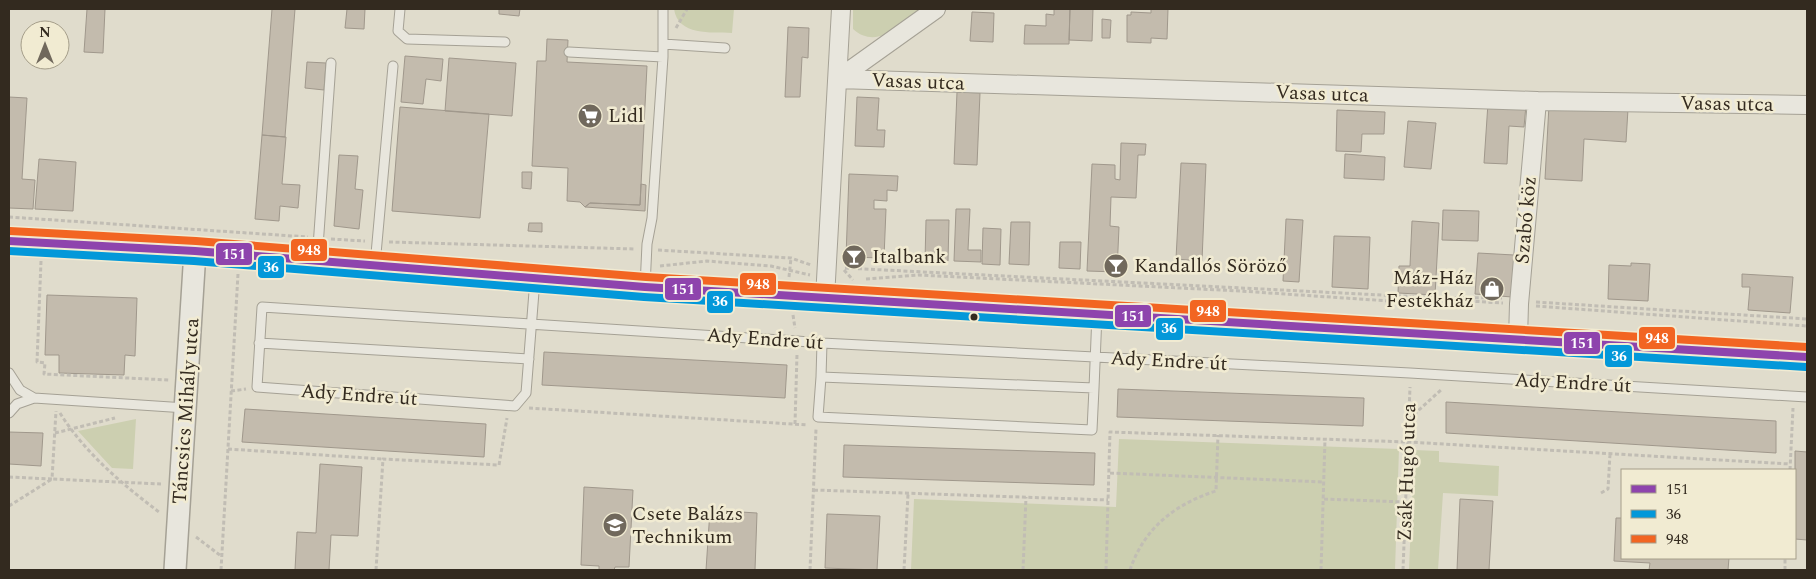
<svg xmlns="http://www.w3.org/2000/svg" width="1816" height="579" viewBox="0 0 1816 579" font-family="Spectral,serif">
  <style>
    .green { fill: #cccfb0 }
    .building { fill: #c3bbad; stroke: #a0988c }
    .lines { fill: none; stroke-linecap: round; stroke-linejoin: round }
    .service-casing { stroke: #a5a195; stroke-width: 11 }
    .minor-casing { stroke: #a5a195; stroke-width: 20 }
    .tertiary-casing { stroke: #a5a195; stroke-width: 24 }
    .path { stroke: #c1bdb4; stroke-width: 3; stroke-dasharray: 4 2.5; stroke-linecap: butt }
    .service { stroke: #e8e6dd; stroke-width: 9 }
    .minor { stroke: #e8e6dd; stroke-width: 18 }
    .tertiary { stroke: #e8e6dd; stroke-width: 21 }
    .bus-1-casing { stroke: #f1ebd2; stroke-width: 11 }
    .bus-2-casing { stroke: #f1ebd2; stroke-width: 11 }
    .bus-3-casing { stroke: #f1ebd2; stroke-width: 11 }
    .bus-1 { stroke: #8e44ad; stroke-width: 8 }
    .bus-2 { stroke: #0398d9; stroke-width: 8 }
    .bus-3 { stroke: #f26522; stroke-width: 8 }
    .bus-dot { fill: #332a1f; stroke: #f1ebd2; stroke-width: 2 }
    .labels { text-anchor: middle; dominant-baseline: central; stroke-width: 5; stroke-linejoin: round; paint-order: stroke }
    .street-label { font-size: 20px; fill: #332a1f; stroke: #f1ebd2 }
    .poi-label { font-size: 20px; fill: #332a1f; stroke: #f1ebd2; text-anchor: start }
    .line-badge { stroke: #f1ebd2; stroke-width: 2 }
    .badge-label { font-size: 14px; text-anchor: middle; font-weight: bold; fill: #fff }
  </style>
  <rect width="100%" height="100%" fill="#e0dccc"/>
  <!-- green -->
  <path class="green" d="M674,9H734L732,33C711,32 678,36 674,9Z
    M853,9H924C904,23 877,51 853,29Z
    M136,419L133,469L112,468L78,431Z
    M1119,439L1399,449L1395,570H911L914,499L1116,507Z
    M1414,450L1439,451V462L1499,466L1498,496L1443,493L1438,570H1409Z"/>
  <!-- building -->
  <path class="building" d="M87,9H105L103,53L84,52Z
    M272,9H295L285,137L262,135Z
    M347,9H365L364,29L345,28Z
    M499,9H520L519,16L499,14Z
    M1054,9H1070L1069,44H1024L1025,25L1046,26V14L1054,15Z
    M1070,9H1093L1092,41L1069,40Z
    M1151,9H1168L1167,39L1151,38V43L1127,42V15H1131V12L1151,13Z
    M972,12L994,13L993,42L970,41Z
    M1102,19L1111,20L1110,38H1102Z
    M788,27L809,28L808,58L802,57L800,97H785Z
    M547,39L568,40L567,62L647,66L640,205L590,203L585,207L580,202L567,201L568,168L532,166L537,61H546Z
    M405,56L443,59L441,81L426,79L423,104L401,102Z
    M449,58L516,63L512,116L445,111Z
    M307,62L326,63L324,90L305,88Z
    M957,92L980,93L977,165L954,164Z
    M9,97L27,98L22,179L35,180L33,209L9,208Z
    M857,97L879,98L877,130H885L884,147L855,146Z
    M1488,103L1526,105L1524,127L1509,126L1507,164L1484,163Z
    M1549,105L1628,109L1626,142L1584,139L1582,181L1545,179Z
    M400,107L489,114L480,218L392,211Z
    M1337,110L1385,112L1384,134H1362L1361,152L1336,151Z
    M1408,121L1436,123L1431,169L1404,167Z
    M262,135L286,137L282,184L300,185L298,208L280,206L279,221L255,219Z
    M1121,143L1146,144L1145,155H1138L1136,198L1111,197L1110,226L1119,227L1117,272L1087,271L1092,164L1115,165V179L1120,180Z
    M1345,154L1385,157L1384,180L1344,178Z
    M339,155L358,156L355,189L363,190L359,229L334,226Z
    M39,159L76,162L73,211L35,209Z
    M1181,163L1206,164L1202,261L1176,259Z
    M522,172H532L531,189L522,188Z
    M849,174L898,176L897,191L887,190V201L874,200V209H886L884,258L846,257Z
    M641,184L646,185L645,211L585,207L590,203L640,205Z
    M956,209H970L968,250H981V262L954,261Z
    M1443,210L1479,211L1478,241L1442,240Z
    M1286,219L1303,220L1299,282L1283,281Z
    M926,220H949L948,261H925Z
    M1412,221L1439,223L1435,295L1398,293L1399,266H1410Z
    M1011,222H1030L1029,265L1009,264Z
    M529,223H542V232L528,231Z
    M983,228L1001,229L1000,265L982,264Z
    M1334,236L1370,237L1368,289L1332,287Z
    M1060,242H1081L1080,269L1059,268Z
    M1478,253L1514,255L1512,297L1475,294Z
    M1631,263L1650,264L1648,301L1608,299L1609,265L1631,266Z
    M1742,274L1793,277L1790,313L1748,310L1750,287H1742Z
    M47,295L137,298L135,356L125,355L124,375L59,373V355H45Z
    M544,352L787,365L785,398L542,385Z
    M1118,389L1364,398L1363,426L1117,417Z
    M1446,402L1776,421V453L1446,433Z
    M245,409L486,424L484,457L242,442Z
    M9,432L43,433L41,466L9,464Z
    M844,445L1095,453L1094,485L843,477Z
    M1795,451L1807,452V540L1795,539Z
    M320,464L362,467L358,536L331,535L329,570H295L297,532L316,533Z
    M584,487L633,490L629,567H615L614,570H599V566L581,565Z
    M1460,499L1493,501L1489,570H1457Z
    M710,510L757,513L755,570H706Z
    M827,514L880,516L877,570L825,568Z
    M1616,518H1622V558H1729L1728,570H1649L1650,563L1614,561Z"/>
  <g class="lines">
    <defs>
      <path id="service" d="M400,9L398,31L407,39L505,42
        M663,44L725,48
        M569,52L663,57
        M317,261L331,63
        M375,265L393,66
        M535,279L526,393L515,406L257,387L262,307L797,341L822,343L1410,373L1807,397
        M645,287L647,244L652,218L663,57V9
        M259,343L529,359
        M822,343L821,377L1094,388L1097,314
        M9,373L20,390L34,398
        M821,377L818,417L1092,430L1094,388
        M9,413L17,404L34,398L186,408"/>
      <path id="minor" d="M838,79L1537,101L1807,105
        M838,79L936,9
        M825,298L841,9
        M1518,339L1519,304L1537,101"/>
      <path id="tertiary" d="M9,241L195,251L645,287L1807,357
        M175,570L195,251"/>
    </defs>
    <!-- service casing -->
    <use href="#service" class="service-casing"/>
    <!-- minor casing -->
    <use href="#minor" class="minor-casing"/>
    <!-- tertiary casing -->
    <use href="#tertiary" class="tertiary-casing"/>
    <!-- path -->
    <path class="path" d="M676,28L687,9
      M9,217L308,237
      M331,239L365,241
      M389,242L635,249
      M658,250L791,258L811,265
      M41,261L37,362L45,363L44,374L169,380
      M660,266L707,261L771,266L810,275
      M845,268L1421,297L1502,298
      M844,270L853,280
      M789,277L791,258
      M866,279L918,275L1240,291L1419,303L1435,299L1503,303
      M1536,302L1807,319
      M1536,306L1807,326
      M793,315L795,328
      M231,391L246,389
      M529,408L808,425
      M60,413C85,453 122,484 159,512
      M1409,419L1442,389
      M795,424L797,354
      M55,433L115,418
      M228,449L383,459
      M1790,470L1793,408
      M1110,473L1324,482
      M9,477L52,479L56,411
      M814,490L1108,500
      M1601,493L1608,489L1610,454
      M1324,499L1405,502
      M9,506L52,479L161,484
      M196,537L221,556
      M221,570L238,274
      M376,570L383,459L499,465L507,418
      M810,570L816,429
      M904,570L908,494
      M1023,570L1026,497
      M1106,570L1110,432L1408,442L1790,464
      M1130,570C1144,528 1175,504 1216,491L1218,435
      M1321,570L1325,439
      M1403,570L1410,387
      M1785,570V558"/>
    <!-- service -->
    <use href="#service" class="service"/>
    <!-- minor -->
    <use href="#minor" class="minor"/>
    <!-- tertiary -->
    <use href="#tertiary" class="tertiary"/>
    <defs>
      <path id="bus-1" d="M9,241L195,251L645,287L1807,357"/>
      <path id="bus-2" d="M9,251L194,261L644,297L1806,367"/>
      <path id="bus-3" d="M10,231L196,241L646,277L1807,347"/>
    </defs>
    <!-- bus-1 casing -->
    <use href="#bus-1" class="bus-1-casing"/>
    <!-- bus-2 casing -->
    <use href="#bus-2" class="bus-2-casing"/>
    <!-- bus-3 casing -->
    <use href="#bus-3" class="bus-3-casing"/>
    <!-- bus-1 -->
    <use href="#bus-1" class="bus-1"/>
    <!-- bus-2 -->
    <use href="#bus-2" class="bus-2"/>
    <!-- bus-3 -->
    <use href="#bus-3" class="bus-3"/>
  </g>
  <!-- icons -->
  <defs>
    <symbol id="supermarket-disc" viewBox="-11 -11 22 22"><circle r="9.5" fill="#70685c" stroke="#f1ebd2"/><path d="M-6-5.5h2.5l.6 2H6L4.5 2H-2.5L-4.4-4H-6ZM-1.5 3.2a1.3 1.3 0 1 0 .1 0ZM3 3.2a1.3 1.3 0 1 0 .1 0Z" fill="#fff"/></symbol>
    <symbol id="bar-disc" viewBox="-11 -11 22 22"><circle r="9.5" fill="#70685c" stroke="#f1ebd2"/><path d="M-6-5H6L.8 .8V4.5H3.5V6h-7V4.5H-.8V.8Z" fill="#fff"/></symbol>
    <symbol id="shop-disc" viewBox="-11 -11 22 22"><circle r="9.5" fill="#70685c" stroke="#f1ebd2"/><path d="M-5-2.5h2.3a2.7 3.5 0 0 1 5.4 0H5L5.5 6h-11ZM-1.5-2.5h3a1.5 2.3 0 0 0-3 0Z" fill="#fff"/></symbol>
    <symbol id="school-disc" viewBox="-11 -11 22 22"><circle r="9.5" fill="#70685c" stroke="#f1ebd2"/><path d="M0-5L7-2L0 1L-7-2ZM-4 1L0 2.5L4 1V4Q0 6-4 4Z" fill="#fff"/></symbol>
  </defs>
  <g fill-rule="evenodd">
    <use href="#supermarket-disc" x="576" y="102" width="28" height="28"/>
    <use href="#bar-disc" x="840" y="243" width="28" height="28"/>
    <use href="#bar-disc" x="1102" y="252" width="28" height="28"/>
    <use href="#shop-disc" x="1478" y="275" width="28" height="28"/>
    <use href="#school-disc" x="601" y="511" width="28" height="28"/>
  </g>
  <!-- markers -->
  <circle class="bus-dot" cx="974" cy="317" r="4.5"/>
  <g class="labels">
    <!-- street labels -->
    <g class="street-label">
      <text transform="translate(918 82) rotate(2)">Vasas utca</text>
      <text transform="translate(1322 94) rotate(2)">Vasas utca</text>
      <text transform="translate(1727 104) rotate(1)">Vasas utca</text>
      <text transform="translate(1526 220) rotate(-85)">Szabó köz</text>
      <text transform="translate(765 339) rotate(4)">Ady Endre út</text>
      <text transform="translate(1169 361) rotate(3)">Ady Endre út</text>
      <text transform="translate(1573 383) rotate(3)">Ady Endre út</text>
      <text transform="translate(359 395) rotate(4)">Ady Endre út</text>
      <text transform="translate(186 411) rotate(-86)">Táncsics Mihály utca</text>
      <text transform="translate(1407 472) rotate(-88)">Zsák Hugó utca</text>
    </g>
    <!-- poi labels -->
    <g class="poi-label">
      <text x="608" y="116">Lidl</text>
      <text x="872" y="257">Italbank</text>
      <text x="1134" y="266">Kandallós Söröző</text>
      <text x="1474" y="278" text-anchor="end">Máz-Ház<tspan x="1474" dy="23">Festékház</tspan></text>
      <text x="632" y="514">Csete Balázs<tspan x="632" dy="23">Technikum</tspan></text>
    </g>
  </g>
  <g class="line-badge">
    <rect x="290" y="238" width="38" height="24" rx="5" fill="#f26522"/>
    <rect x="215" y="242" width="38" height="24" rx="5" fill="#8e44ad"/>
    <rect x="257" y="255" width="28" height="24" rx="5" fill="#0398d9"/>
    <rect x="739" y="272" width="38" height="24" rx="5" fill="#f26522"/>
    <rect x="664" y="277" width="38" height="24" rx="5" fill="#8e44ad"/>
    <rect x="706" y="290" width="28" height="24" rx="5" fill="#0398d9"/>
    <rect x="1189" y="299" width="38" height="24" rx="5" fill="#f26522"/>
    <rect x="1114" y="304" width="38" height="24" rx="5" fill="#8e44ad"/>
    <rect x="1155" y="317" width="29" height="24" rx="5" fill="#0398d9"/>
    <rect x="1638" y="326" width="38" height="24" rx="5" fill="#f26522"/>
    <rect x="1563" y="331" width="38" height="24" rx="5" fill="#8e44ad"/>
    <rect x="1604" y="344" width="29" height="24" rx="5" fill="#0398d9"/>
  </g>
  <g class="badge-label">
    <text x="309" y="255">948</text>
    <text x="234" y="259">151</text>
    <text x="271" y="272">36</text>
    <text x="758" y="289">948</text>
    <text x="683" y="294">151</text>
    <text x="720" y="306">36</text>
    <text x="1208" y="316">948</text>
    <text x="1133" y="321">151</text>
    <text x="1169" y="333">36</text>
    <text x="1657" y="343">948</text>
    <text x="1582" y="348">151</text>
    <text x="1619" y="361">36</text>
  </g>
  <!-- border -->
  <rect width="1816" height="579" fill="none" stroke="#332a1f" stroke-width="20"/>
  <!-- legend -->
  <rect x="1621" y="469" width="175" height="90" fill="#f1ebd2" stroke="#a59e8a"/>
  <rect x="1631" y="485" width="25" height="8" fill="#8e44ad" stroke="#a59e8a"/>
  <text x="1666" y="494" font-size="15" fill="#332a1f">151</text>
  <rect x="1631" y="510" width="25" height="8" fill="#0398d9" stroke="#a59e8a"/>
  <text x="1666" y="519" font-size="15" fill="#332a1f">36</text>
  <rect x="1631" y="535" width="25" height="8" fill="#f26522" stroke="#a59e8a"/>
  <text x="1666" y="544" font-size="15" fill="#332a1f">948</text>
  <!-- north arrow -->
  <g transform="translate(45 45)"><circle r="24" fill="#f1ebd2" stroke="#a59e8a"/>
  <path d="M0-4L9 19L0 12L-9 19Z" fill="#70685c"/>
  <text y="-8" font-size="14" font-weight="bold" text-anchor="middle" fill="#332a1f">N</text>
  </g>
</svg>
